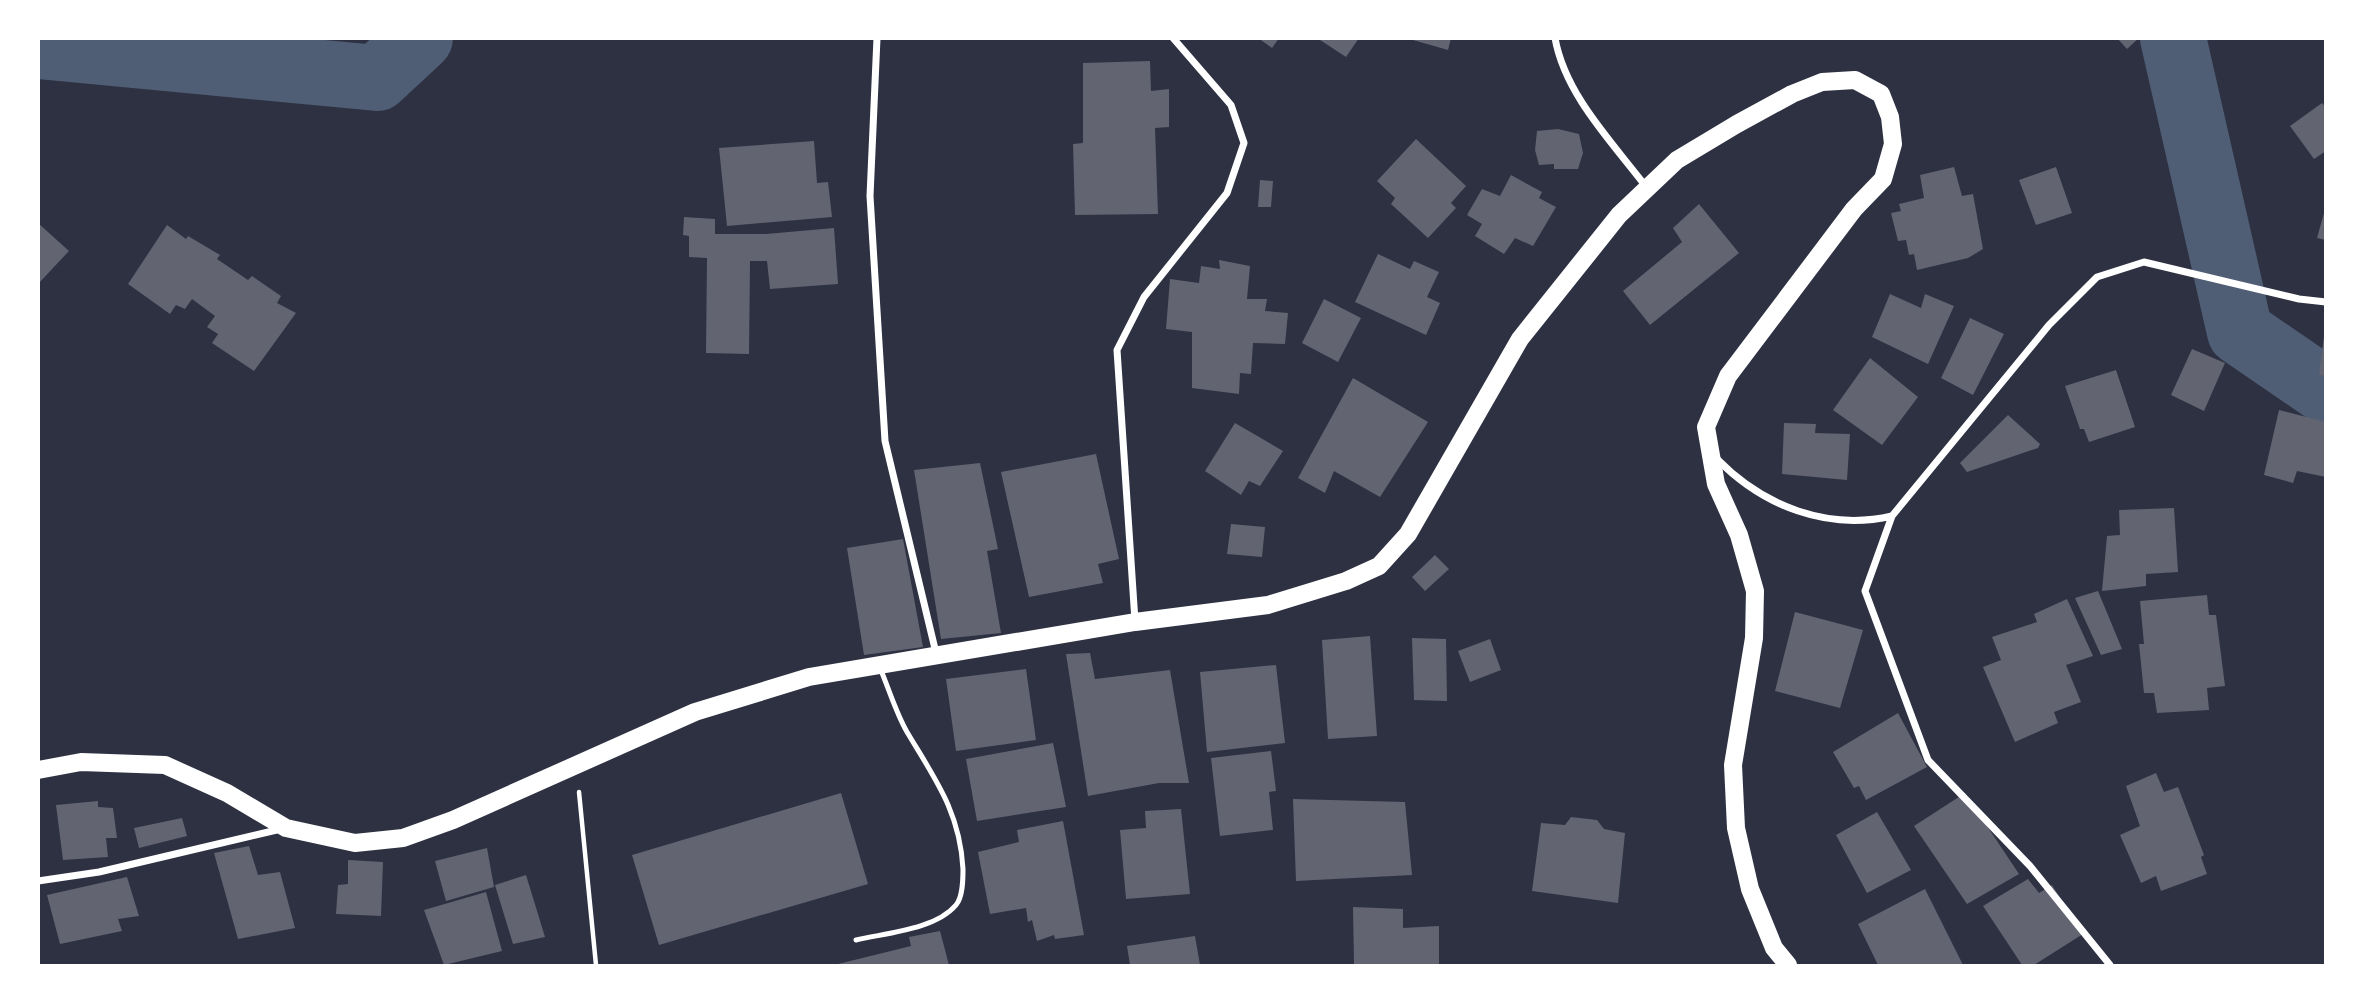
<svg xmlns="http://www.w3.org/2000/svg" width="2364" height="1004" viewBox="0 0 2364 1004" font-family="'Source Sans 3',sans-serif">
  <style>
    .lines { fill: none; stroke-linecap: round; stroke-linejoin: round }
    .river { stroke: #4f5d75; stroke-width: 66 }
    .building { fill: #626471 }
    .path { stroke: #fff; stroke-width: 4.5 }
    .service { stroke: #fff; stroke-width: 5 }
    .minor { stroke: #fff; stroke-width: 7 }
    .primary { stroke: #fff; stroke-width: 18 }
  </style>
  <rect width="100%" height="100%" fill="#2d3142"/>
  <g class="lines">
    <!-- river -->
    <path class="river" d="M2173,38L2240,332L2326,391
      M38,46L377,78L420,38"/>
  </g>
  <!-- building -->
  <path class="building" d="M1258,38H1279L1272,48Z
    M1317,38H1359L1346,57Z
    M1406,38H1451L1448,50Z
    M2117,38H2139L2127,49Z
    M1150,61L1151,91L1169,89V127L1155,128L1158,214L1075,215L1073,144L1083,143V63Z
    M2322,103L2326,108V151L2314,159L2290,126Z
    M1558,129L1579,134L1583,153L1578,169H1554V164L1539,165L1535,150L1537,131Z
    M1416,139L1466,186L1451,203L1456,208L1428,238L1391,204L1395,198L1377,181Z
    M814,141L817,183L828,182L832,217L727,226L719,148Z
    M1954,167L1962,196L1973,194L1983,249L1968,258L1917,270L1914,254L1909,255L1906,240L1898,241L1891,213L1901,211L1899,204L1924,198L1920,175Z
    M2056,167L2072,213L2036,225L2019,180Z
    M1511,175L1542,192L1539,198L1556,207L1533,246L1515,238L1504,254L1475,236L1482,224L1467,215L1482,189L1500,196Z
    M1260,180L1273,181L1271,207H1258Z
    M1699,204L1739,253L1650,325L1623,291L1682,242L1673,228Z
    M2326,206V240L2317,238Z
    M684,217L715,219V234H766L834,228L838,284L770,289L767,261H750L749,354L706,353L707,258L689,257V236L683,235Z
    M38,223L69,251L38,284Z
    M167,225L186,239L188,236L220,255L217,259L248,280L252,276L281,296L277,303L296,313L254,371L212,343L218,334L207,327L215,316L192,299L185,309L176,305L170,314L128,284Z
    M1378,254L1410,269L1414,261L1439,272L1427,297L1440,303L1426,335L1355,302Z
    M1219,260L1250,266L1247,299H1267L1265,311L1288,313L1285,344L1253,343L1251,374L1240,373L1239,394L1192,388V332L1166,329L1170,279L1199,283L1201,266L1220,269Z
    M1890,294L1921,308L1925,294L1954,306L1928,364L1872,337Z
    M1324,299L1361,318L1338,362L1302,343Z
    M1970,318L2004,334L1973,395L1941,378Z
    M2324,336H2326V376L2319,375Z
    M2192,349L2225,363L2204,411L2171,395Z
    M1870,358L1918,397L1882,445L1833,410Z
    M2116,370L2135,427L2089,442L2084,429H2080L2065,386Z
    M1353,378L1428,422L1380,497L1334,471L1325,493L1298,478Z
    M2279,410L2326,422V477L2297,471L2293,483L2264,475Z
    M2008,415L2040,444L2038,448L1967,472L1960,463Z
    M1235,423L1283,451L1260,486L1249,481L1241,495L1205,471Z
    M1784,423L1816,424L1815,433L1850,434L1847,480L1782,474Z
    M1096,454L1119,559L1098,564L1103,583L1029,597L1001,472Z
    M980,463L998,549L987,551L1001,633L941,639L914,470Z
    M2174,508L2178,572L2146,574V586L2102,591L2107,536L2120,535L2119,510Z
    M1231,524L1265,527L1262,557L1227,554Z
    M903,539L923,647L864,655L847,548Z
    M1435,555L1449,569L1425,591L1412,577Z
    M2098,591L2122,649L2101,655L2075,598Z
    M2207,595L2209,615H2216L2225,686L2207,688L2209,710L2157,713L2154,693H2144L2139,644H2144L2140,601Z
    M2067,599L2093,656L2066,665L2081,702L2054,712L2058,723L2015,742L1983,667L2001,660L1992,637L2037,622L2034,614Z
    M1795,612L1863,630L1840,708L1775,691Z
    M1370,636L1377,736L1328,739L1322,640Z
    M1412,638L1446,639L1447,701L1414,700Z
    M1490,639L1501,670L1470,682L1458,651Z
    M1090,653L1095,679L1170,670L1189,783H1159L1088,796L1066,654Z
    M1276,665L1285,743L1207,752L1200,672Z
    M1026,669L1036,740L956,751L946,679Z
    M1898,713L1927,767L1866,800L1859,786L1854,788L1833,752Z
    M1053,743L1066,807L977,821L966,759Z
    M1271,751L1276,791L1269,792L1273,830L1220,836L1211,758Z
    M2156,773L2164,792L2178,787L2204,855L2201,857L2207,874L2161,891L2156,876L2141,883L2120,835L2140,826L2126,786Z
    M841,793L868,884L659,945L632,855Z
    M1965,793L2019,874L1967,904L1914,826Z
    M1293,799L1405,802L1412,875L1296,881Z
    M98,801V807L113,808L117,838H106L108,857L63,860L56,805Z
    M1181,809L1190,894L1126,899L1120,830L1146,828L1145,811Z
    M1877,812L1911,870L1867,893L1836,835Z
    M1571,817L1597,820L1604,829L1625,833L1618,903L1532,891L1541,823L1565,825Z
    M182,818L187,836L139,848L134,828Z
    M1063,821L1084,935L1055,939L1054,935L1037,941L1032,920L1028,922L1026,908L990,914L978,852L1019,842L1017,830Z
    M249,846L258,875L280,872L295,928L238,939L214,853Z
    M487,848L494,887L446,901L435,861Z
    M348,860L383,862L381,916L336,914L338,885L348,884Z
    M526,875L545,937L513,944L495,885Z
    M127,877L139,916L118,919L122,931L60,944L47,895Z
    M2028,879L2039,893L2052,885L2083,934L2034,965H2022L1983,906Z
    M1925,889L1963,965H1878L1858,924Z
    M486,892L502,951L444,965L424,910Z
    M1353,907L1403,909V928L1439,926V965H1354Z
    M940,931L949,965H834L911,946L909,937Z
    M1195,936L1200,965H1130L1127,946Z"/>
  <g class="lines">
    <!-- path -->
    <path class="path" d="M579,792L596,965"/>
    <!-- service -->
    <path class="service" d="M856,940C885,933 935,930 956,905C963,897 963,879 963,869C960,812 935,779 907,732C896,713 889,689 880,668"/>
    <!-- minor -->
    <path class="minor" d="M877,38L870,196L885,441L936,653
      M1555,38C1565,95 1613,143 1647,188
      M1717,459C1763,506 1827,531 1892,516
      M1135,621L1117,350L1144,297L1227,193L1244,143L1231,105L1173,38
      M38,881L99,872L281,829
      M2110,965L2030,866L1928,760L1865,591L1892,516L2049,325L2097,277L2144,262L2299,299L2326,302"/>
    <!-- primary -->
    <path class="primary" d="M38,770L81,762L165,765L227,793L286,828L355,843L403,838L453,820L695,712L809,677L1135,622L1268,605L1346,581L1379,566L1408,534L1520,339L1619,215L1677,160L1737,124L1792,94L1822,82L1855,80L1881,94L1890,117L1893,144L1883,179L1854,209L1728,376L1706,427L1716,484L1739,535L1755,591L1754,638L1733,765L1736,828L1750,889L1774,948L1788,965"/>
  </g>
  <!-- border -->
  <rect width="2364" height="1004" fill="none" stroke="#ffffff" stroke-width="80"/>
</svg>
